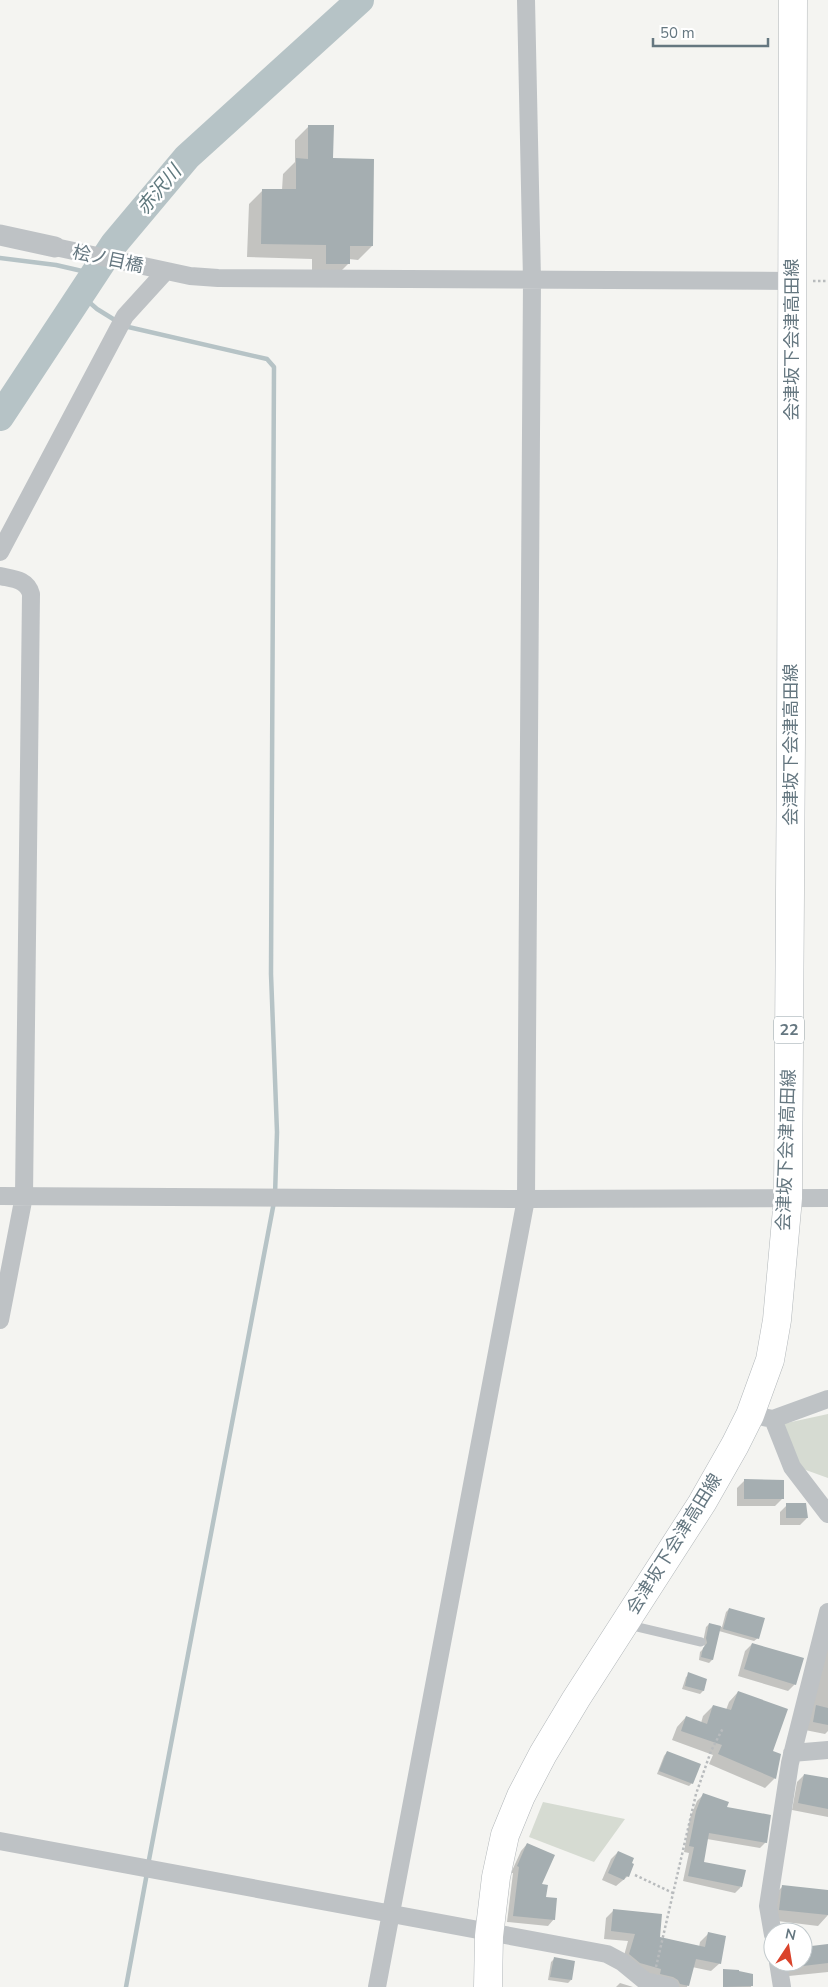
<svg xmlns="http://www.w3.org/2000/svg" width="828" height="1987" viewBox="0 0 828 1987" font-family="'Nunito Sans','Noto Sans JP',sans-serif">
  <style>
    .green { fill: #d6dbd2 }
    .shadow { fill: #0003 }
    .lines { fill: none; stroke-linecap: round; stroke-linejoin: round }
    .stream { stroke: #b6c3c6; stroke-width: 4.5 }
    .river { stroke: #b6c3c6; stroke-width: 28 }
    .building { fill: #a5aeb1 }
    .primary-casing { stroke: #b1b6b9; stroke-width: 29 }
    .path { stroke: #b8bbbd; stroke-width: 2.5; stroke-dasharray: 2.5 2.5; stroke-linecap: butt }
    .service { stroke: #bec2c5; stroke-width: 9 }
    .minor { stroke: #bec2c5; stroke-width: 18 }
    .tertiary { stroke: #bec2c5; stroke-width: 21 }
    .primary { stroke: #fff; stroke-width: 28 }
    .labels { text-anchor: middle; dominant-baseline: central; stroke-width: 5; stroke-linejoin: round; paint-order: stroke }
    .shield { fill: #fff; stroke: #93a0a6; stroke-width: 1 }
    .shield-label { font-size: 16px; font-weight: bold; fill: #657780 }
    .street-label { font-size: 18px; fill: #657780; stroke: #fff }
    .water-label { font-size: 19px; font-style: italic; fill: #60797e; stroke: #fff }
  </style>
  <rect width="100%" height="100%" fill="#f4f4f1"/>
  <!-- green -->
  <path class="green" d="M828,1414V1478L803,1469L793,1455L782,1424Z
    M543,1802L625,1819L594,1862L529,1837Z"/>
  <!-- shadow -->
  <path class="shadow" d="M309,126L332,160L372,246L358,260L349,259V263L335,277H312V259L247,257L249,204L263,190H282L283,174L295,162V140Z
    M744,1481L782,1499L775,1506H737V1488Z
    M787,1505L807,1518L800,1525H780V1512Z
    M729,1609L758,1638L754,1641L719,1631L712,1660L709,1663L699,1660L700,1652L705,1647L703,1642L706,1627L709,1624L722,1627L726,1612Z
    M752,1644L795,1684L788,1691L738,1676L745,1651Z
    M828,1646V1731L825,1734L805,1730Z
    M689,1674L706,1680L703,1691L700,1694L682,1689L686,1677Z
    M738,1692L771,1751L775,1778L765,1788L709,1764L713,1755L672,1740L677,1727L686,1717L701,1723L703,1716L713,1706L726,1710L729,1702Z
    M667,1752L692,1783L689,1786L657,1774L664,1756Z
    M804,1775L828,1791V1817L792,1810L797,1782Z
    M703,1795L726,1808L766,1842L760,1848L707,1839L702,1862L741,1887L735,1893L683,1881L689,1853L684,1852L690,1818L697,1801Z
    M527,1844L540,1885L554,1919L548,1926L507,1922L513,1873H511L521,1851Z
    M618,1852L628,1876L616,1886L602,1880L611,1859Z
    M783,1886L828,1891V1915L818,1926L769,1920L772,1897Z
    M614,1910L659,1938L699,1947L700,1942L708,1934L720,1963L711,1971L692,1967L687,1987H669L622,1963L628,1941L604,1939L606,1918Z
    M828,1945V1972L779,1977L774,1962H803V1948Z
    M554,1959L571,1980L568,1983L548,1980L551,1962Z
    M752,1975L751,1987H725L723,1976Z
    M620,1983L633,1987H616Z"/>
  <g class="lines">
    <!-- stream -->
    <path class="stream" d="M0,258L56,265L95,274
      M81,295L97,309L118,322
      M124,326L267,359L274,367L271,974L277,1132L275,1195
      M148,1865L274,1202
      M126,1987L147,1873"/>
    <!-- river -->
    <path class="river" d="M0,417L114,244L187,157L360,0"/>
  </g>
  <!-- building -->
  <path class="building" d="M308,125H334L333,158L374,159L373,246H350V264H326V245L261,244L262,189H296V158L308,159Z
    M744,1479L784,1480V1499H744Z
    M786,1503H806L808,1518H786Z
    M729,1608L765,1618L759,1639L723,1629Z
    M709,1623L721,1626L713,1660L701,1657L703,1648L707,1643L706,1638Z
    M752,1643L804,1658L796,1685L744,1669Z
    M688,1672L707,1679L704,1691L685,1686Z
    M738,1691L788,1709L773,1751L781,1754L776,1779L718,1754L722,1745L681,1731L686,1716L707,1724L713,1705L731,1710Z
    M816,1705L828,1708V1725L813,1722Z
    M667,1751L701,1764L693,1784L659,1771Z
    M804,1774L828,1778V1809L798,1803Z
    M703,1793L729,1802L727,1807L771,1815L767,1843L709,1833L704,1862L746,1870L742,1887L688,1876L694,1847L689,1846L696,1811Z
    M527,1843L555,1855L542,1884L548,1885L546,1897L557,1898L555,1920L513,1916L519,1867L517,1866Z
    M618,1851L634,1858L632,1863L634,1864L629,1877L626,1876L624,1880L608,1873Z
    M782,1885L828,1890V1915L779,1910Z
    M613,1909L662,1914L660,1937L705,1947L708,1932L726,1936L721,1964L696,1959L689,1986L680,1984L678,1980L673,1977L660,1974L661,1969L640,1963L629,1954L635,1934L611,1931Z
    M828,1944V1963L803,1966V1947Z
    M554,1957L575,1961L572,1980L550,1977Z
    M723,1969L739,1970V1971L753,1974V1986L723,1987Z"/>
  <g class="lines">
    <defs>
      <path id="primary" d="M488,1987L489,1936L496,1877L505,1835L521,1796L543,1754L576,1699L702,1503L735,1445L750,1415L770,1360L777,1320L788,1198L791,740L793,0"/>
    </defs>
    <!-- primary casing -->
    <use href="#primary" class="primary-casing"/>
    <!-- path -->
    <path class="path" d="M813,281H828
      M635,1875L673,1893
      M656,1967L696,1794L711,1751L723,1728"/>
    <!-- service -->
    <path class="service" d="M629,1625L701,1642"/>
    <!-- minor -->
    <path class="minor" d="M55,247L190,276L218,278L791,281
      M0,552L125,316L166,271
      M0,576C13,579 27,579 31,594L24,1196L0,1320
      M0,1196L526,1199L828,1198
      M763,1417L773,1419L828,1399
      M773,1419L792,1467L828,1514
      M792,1753L828,1750
      M0,1841L607,1954L622,1962L645,1981L670,1987
      M773,1935L768,1906L790,1763L828,1612
      M778,1962L782,1987
      M377,1987L526,1199L532,280L526,0"/>
    <!-- tertiary -->
    <path class="tertiary" d="M0,235L55,247"/>
    <!-- primary -->
    <use href="#primary" class="primary"/>
  </g>
  <g class="labels">
    <!-- shield labels -->
    <rect class="shield" x="774" y="1016.5" width="30" height="27" rx="4"/>
    <g class="shield-label">
      <text x="789" y="1030">22</text>
    </g>
    <!-- street labels -->
    <g class="street-label">
      <text transform="translate(108 259) rotate(12)">桧ノ目橋</text>
      <text transform="translate(792 340) rotate(-90)">会津坂下会津高田線</text>
      <text transform="translate(791 745) rotate(-90)">会津坂下会津高田線</text>
      <text transform="translate(786 1150) rotate(-88)">会津坂下会津高田線</text>
      <text transform="translate(674 1544) rotate(-58)">会津坂下会津高田線</text>
    </g>
    <!-- water labels -->
    <g class="water-label">
      <text transform="translate(159 190) rotate(-50)">赤沢川</text>
    </g>
  </g>
  <!-- north arrow -->
  <g transform="translate(788 1947) rotate(12)"><circle r="24" fill="#ffffff" stroke="#c1c9cc"/>
  <path d="M0-4L9 19L0 12L-9 19Z" fill="#da432b"/>
  <text y="-8" font-size="14" font-weight="bold" text-anchor="middle" fill="#657780">N</text>
  </g>
  <!-- scale -->
  <path d="M653 38v8h115v-8" fill="none" stroke="#657780" stroke-width="2.5"/>
  <text x="660" y="38" font-size="15" fill="#657780" stroke="#ffffff" stroke-width="4" paint-order="stroke">50 m</text>
</svg>
